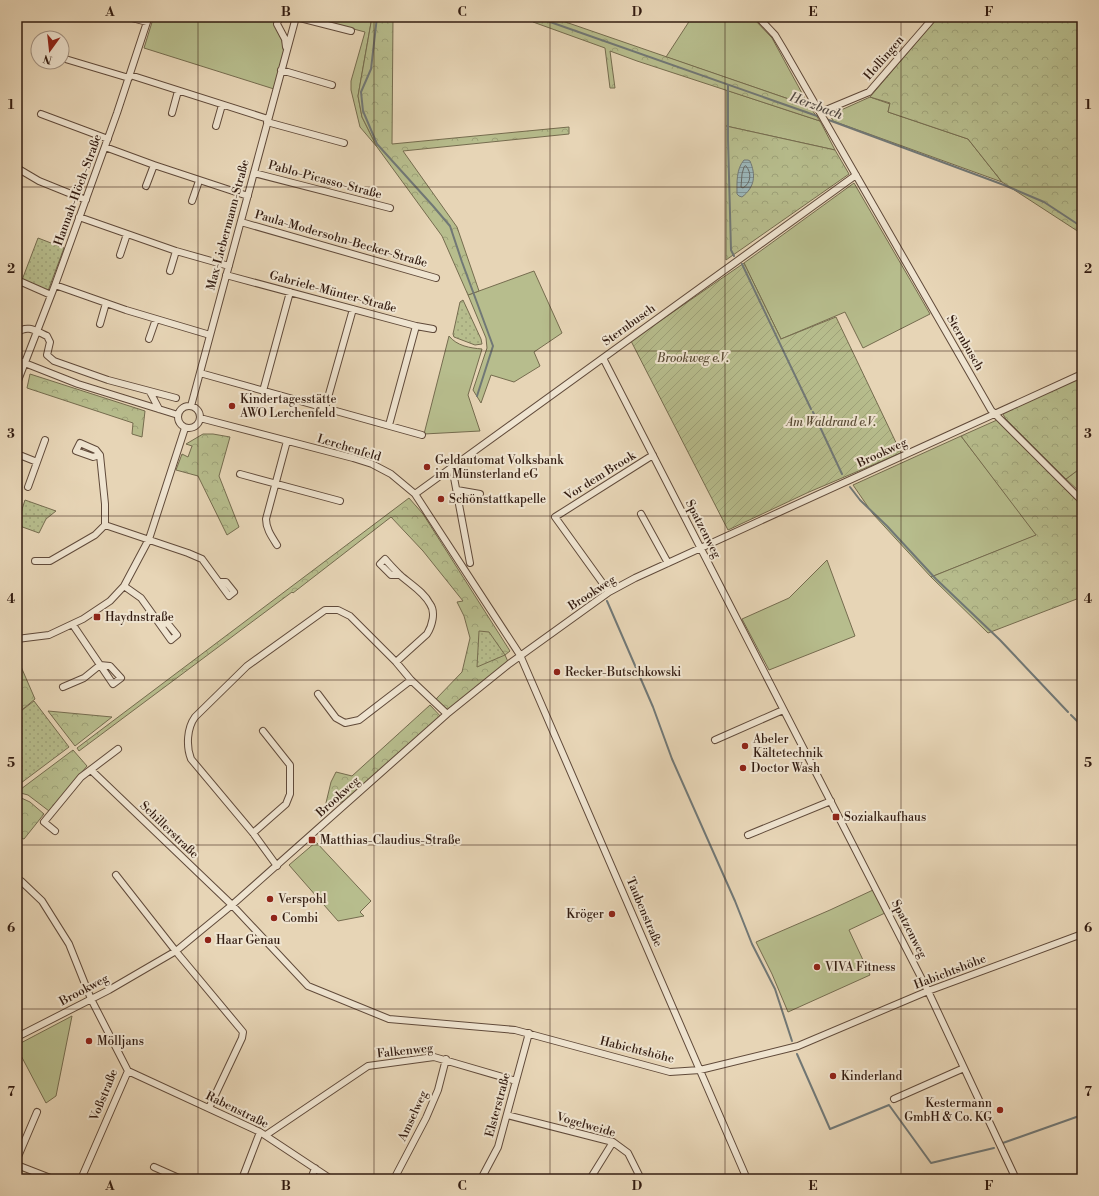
<svg xmlns="http://www.w3.org/2000/svg" width="1099" height="1196" viewBox="0 0 1099 1196" font-family="'Libre Bodoni',serif">
  <style>
    .grass { fill: #b7bd8d; stroke: #756c4f }
    .forest { fill: url(#forest-crowns); stroke: #756c4f }
    .park { fill: url(#park-dots); stroke: #756c4f }
    .garden { fill: url(#garden-furrows); stroke: #756c4f }
    .water { fill: url(#water-rules); stroke: #717876 }
    .lines { fill: none; stroke-linecap: round; stroke-linejoin: round }
    .shore { stroke: #676965; stroke-width: 1 }
    .stream { stroke: #717876; stroke-width: 2 }
    .minor-casing { stroke: #604a3a; stroke-width: 8 }
    .minor { stroke: #efe4d0; stroke-width: 6 }
    .grid { fill: none; stroke: #331c11; stroke-width: 1; stroke-opacity: 0.55 }
    .poi-dot { fill: #8f2418; stroke: #efe4d0; stroke-width: 1.5 }
    .labels { text-anchor: middle; dominant-baseline: central; stroke-width: 4; stroke-linejoin: round; paint-order: stroke }
    .street-label { font-size: 12px; fill: #331c11; stroke: #efe4d0 }
    .park-label { font-size: 12px; font-style: italic; fill: #5b4c36; stroke: #efe4d0 }
    .poi-label { font-size: 12px; fill: #331c11; stroke: #efe4d0; text-anchor: start }
    .water-label { font-size: 13px; font-style: italic; fill: #524a43; stroke: #efe4d0 }
    .neatline { fill: none; stroke: #331c11; stroke-width: 1.5 }
    .grid-label { font-size: 13px; text-anchor: middle; font-weight: bold; fill: #331c11 }
  </style>
  <defs>
    <pattern id="forest-crowns" width="20" height="18" patternUnits="userSpaceOnUse"><rect width="20" height="18" fill="#b7bd8d"/><path d="M2 6a3 3 0 1 1 6 0M12 15a3 3 0 1 1 6 0" fill="none" stroke="#9ea279"/></pattern>
    <pattern id="park-dots" width="8" height="8" patternUnits="userSpaceOnUse"><rect width="8" height="8" fill="#b7bd8d"/><path d="M2 2h.1M6 6h.1" fill="none" stroke="#9ea279" stroke-width="1.8" stroke-linecap="round"/></pattern>
    <pattern id="garden-furrows" width="10" height="10" patternUnits="userSpaceOnUse"><rect width="10" height="10" fill="#b7bd8d"/><path d="M-1 1l2-2M0 10L10 0M9 11l2-2" fill="none" stroke="#9ea279"/></pattern>
    <pattern id="water-rules" width="6" height="5" patternUnits="userSpaceOnUse"><rect width="6" height="5" fill="#9bb6b9"/><path d="M0 2.5h6" fill="none" stroke="#7f9395"/></pattern>
  </defs>
  <rect width="100%" height="100%" fill="#e7d5b6"/>
  <filter id="stains"><feTurbulence type="fractalNoise" baseFrequency=".005" numOctaves="4"/><feColorMatrix values="0 0 0 0 .2 0 0 0 0 .09 0 0 0 0 .02 0 0 0 .5 -.17"/></filter>
  <radialGradient id="worn" r=".72"><stop offset=".6" stop-color="#630" stop-opacity="0"/><stop offset="1" stop-color="#630" stop-opacity=".3"/></radialGradient>
  <!-- grass -->
  <path class="grass" d="M146,17H276L274,24L282,40L284,52L274,89L144,48L153,19Z
    M308,17H372L358,96L362,117L377,147L360,127L351,90V81L365,32Z
    M692,17H751L754,19L772,38L809,106L666,57Z
    M726,90L820,121L835,150L726,126Z
    M870,97L890,104L888,112L968,139L1002,182L833,121L830,115Z
    M854,183L930,314L863,348L845,312L781,339L744,263Z
    M534,271L562,333L534,352L540,366L514,382L491,375L481,403L473,390L487,348L486,338L468,295Z
    M449,336C457,346 470,348 482,349L468,395L480,431L424,434Z
    M961,436L1037,535L931,577L873,514L853,485Z
    M1082,467V494L1066,479Z
    M827,560L855,636L769,670L742,619L789,598Z
    M316,842L371,901L360,912L364,916L338,921L289,865Z
    M873,890L885,913L849,930L870,975L788,1012L772,974L756,942L830,910Z
    M72,1016L56,1096L46,1103L17,1048V1045Z"/>
  <!-- forest -->
  <path class="forest" d="M372,17H393L392,144L569,127V134L403,151L457,227L479,291L468,295L442,236L377,147L362,117L358,96Z
    M535,17H551L809,106L820,121L637,61L610,51L615,88H610L605,48L533,22Z
    M938,17H1082V234L1002,182L968,139L888,112L890,103L870,97Z
    M726,126L835,150L849,174L726,260Z
    M30,374L145,411L142,437L132,434L133,423L27,388Z
    M1082,375V467L1066,479L1005,418L1003,414Z
    M997,420L1082,506V597L988,633L931,577L1036,535L961,436Z
    M203,434H213L230,437L219,476L239,527L227,535L198,476L176,470L182,454L188,457L192,446L186,444Z
    M409,498L423,514L510,651L505,655L509,664L447,714L439,706L436,699L462,672L470,638L464,616L457,602L463,601L423,551L391,517L293,593L292,592L79,751L77,748Z
    M17,654L19,662L35,699L17,714Z
    M430,705L443,719L354,798L325,807L331,782L336,772L352,776Z
    M48,711L112,717L75,746Z
    M73,750L87,766L49,811L28,795L17,792Z
    M17,796L30,802L44,814L24,839L17,837Z"/>
  <!-- park -->
  <path class="park" d="M38,238L64,248L48,291L22,280Z
    M463,300L481,339L482,344L475,345L454,337L453,334L460,302Z
    M25,500L56,511L46,519L39,533L17,525Z
    M479,631L489,632L505,655L477,667Z
    M34,701L69,747L17,786V714Z"/>
  <!-- garden -->
  <path class="garden" d="M744,263L781,339L836,317L901,453L809,492L728,530L631,341Z"/>
  <!-- water -->
  <path class="water" d="M744,160H748L750,161C756,175 755,187 742,197L739,196L737,194C737,183 736,169 744,160Z"/>
  <g class="lines">
    <!-- shore -->
    <path class="shore" d="M746,166C752,173 751,183 743,188L741,187L742,174L744,167Z"/>
    <!-- stream -->
    <path class="stream" d="M377,17L371,69L361,92L363,111L377,144L433,206L450,226L462,262L493,346L477,396
      M536,17L820,117
      M728,85V140L731,250L734,256
      M826,119L1004,185L1044,202L1082,227
      M742,264L811,409
      M813,412L842,474
      M850,487L860,500L887,526L936,579L1000,640L1068,712
      M607,601L653,707L672,759L735,901L752,944L775,989L792,1041
      M1071,715L1082,726
      M797,1054L830,1129L889,1105L931,1163L994,1148
      M1000,1144L1082,1115"/>
    <defs>
      <path id="minor" d="M280,17L279,18L277,24L285,39L286,47
        M296,17L351,31
        M758,17L775,35L784,50L991,410L1082,501
        M62,58L129,78
        M281,70L332,85
        M130,75L268,119
        M821,112L869,92L934,17
        M172,113L178,91
        M41,114L108,139
        M267,122L344,143
        M216,126L222,105
        M105,147L154,165L248,196
        M17,168L39,181L86,200
        M254,173L390,208
        M146,186L154,165
        M192,201L199,181
        M79,217L176,251L229,266
        M241,222L436,278
        M120,255L127,234
        M170,271L176,251
        M226,275L416,326L433,329
        M17,280L51,295
        M55,285L126,310L210,335
        M100,324L106,303
        M17,333C27,324 36,331 47,336L50,342L47,355L54,361L108,380L176,398
        M149,339L156,319
        M603,358L928,991L1016,1179
        M17,360L78,384L178,415
        M200,373L422,435
        M17,383L55,285L117,113L147,22L128,17
        M263,391L290,292
        M150,392L159,409
        M178 417a11 11 0 1 1 22 0a11 11 0 1 1-22 0Z
        M191,406L296,17H295
        M325,408L353,309
        M200,418L353,458L372,464L391,474L415,494L520,655L747,1179
        M389,425L416,326
        M17,454L37,462
        M100,455L93,457L76,451L80,443L96,450L100,455L105,504V525
        M452,467L470,563
        M240,474L340,501
        M28,487L45,440
        M457,490L480,494
        M415,494L856,175
        M641,514L668,563
        M277,545C272,537 266,529 266,519L287,441
        M35,561H50L95,535L105,525L188,553L202,559L229,596L234,592L226,582H219
        M124,586L141,598L171,640L177,635L168,624L160,623
        M609,592L555,517L653,455
        M17,639L49,635L83,619L110,601L124,586L149,539L185,428
        M396,662L427,634C432,626 436,612 430,604C424,592 410,584 400,575C395,570 390,565 385,559L380,564L391,575H400
        M63,687L84,678L100,665L110,666L121,678L113,684L73,625
        M318,694L336,718L345,723L359,720L411,680
        M715,740L783,710
        M91,770L232,905L308,986L389,1019L515,1030L670,1072L700,1070L798,1046L928,991L1082,934
        M55,831L44,822L81,777L118,749
        M253,833L286,804L290,794V765L263,731
        M748,835L831,801
        M277,866L253,833L191,759C186,746 187,728 195,717L247,666L325,610H338L350,616L396,662L411,680L447,714
        M116,875L178,954L243,1032L242,1038L209,1108
        M17,879L21,881L42,901L69,944L91,999L128,1071
        M17,1037L109,990L176,951L232,905L447,714L509,664L609,592L635,578L1082,374
        M128,1071L260,1132L331,1179
        M894,1099L964,1068
        M507,1115L613,1142L628,1153L641,1179
        M266,1135L368,1066L434,1057L516,1081
        M17,1159L37,1112
        M17,1165L53,1179
        M154,1167L181,1179
        M81,1179L128,1071
        M242,1179L260,1132
        M311,1179L315,1168
        M394,1179L426,1118L438,1090L446,1059
        M481,1179L498,1147L529,1033
        M590,1179L613,1142"/>
    </defs>
    <!-- minor casing -->
    <use href="#minor" class="minor-casing"/>
    <!-- minor -->
    <use href="#minor" class="minor"/>
  </g>
  <!-- grid -->
  <path class="grid" d="M198,17V1179M374,17V1179M550,17V1179M725,17V1179M901,17V1179M17,187H1082M17,351H1082M17,516H1082M17,680H1082M17,845H1082M17,1009H1082"/>
  <!-- markers -->
  <g class="poi-dot">
    <circle cx="232" cy="406" r="4"/>
    <circle cx="427" cy="467" r="4"/>
    <circle cx="441" cy="499" r="4"/>
    <rect x="93" y="613" width="8" height="8" rx="2"/>
    <circle cx="557" cy="672" r="4"/>
    <circle cx="745" cy="746" r="4"/>
    <circle cx="743" cy="768" r="4"/>
    <rect x="832" y="813" width="8" height="8" rx="2"/>
    <rect x="308" y="836" width="8" height="8" rx="2"/>
    <circle cx="270" cy="899" r="4"/>
    <circle cx="612" cy="914" r="4"/>
    <circle cx="274" cy="918" r="4"/>
    <circle cx="208" cy="940" r="4"/>
    <circle cx="817" cy="967" r="4"/>
    <circle cx="89" cy="1041" r="4"/>
    <circle cx="833" cy="1076" r="4"/>
    <circle cx="1000" cy="1110" r="4"/>
  </g>
  <g class="labels">
    <!-- street labels -->
    <g class="street-label">
      <text transform="translate(884 58) rotate(-49)">Hollingen</text>
      <text transform="translate(325 180) rotate(15)">Pablo-Picasso-Straße</text>
      <text transform="translate(78 190) rotate(-70)">Hannah-Höch-Straße</text>
      <text transform="translate(228 225) rotate(-75)">Max-Liebermann-Straße</text>
      <text transform="translate(341 239) rotate(16)">Paula-Modersohn-Becker-Straße</text>
      <text transform="translate(333 292) rotate(15)">Gabriele-Münter-Straße</text>
      <text transform="translate(629 325) rotate(-36)">Sternbusch</text>
      <text transform="translate(965 343) rotate(60)">Sternbusch</text>
      <text transform="translate(349 448) rotate(17)">Lerchenfeld</text>
      <text transform="translate(882 453) rotate(-25)">Brookweg</text>
      <text transform="translate(600 476) rotate(-32)">Vor dem Brook</text>
      <text transform="translate(703 529) rotate(63)">Spatzenweg</text>
      <text transform="translate(592 593) rotate(-33)">Brookweg</text>
      <text transform="translate(338 797) rotate(-42)">Brookweg</text>
      <text transform="translate(169 830) rotate(44)">Schillerstraße</text>
      <text transform="translate(644 912) rotate(67)">Taubenstraße</text>
      <text transform="translate(909 929) rotate(63)">Spatzenweg</text>
      <text transform="translate(950 972) rotate(-21)">Habichtshöhe</text>
      <text transform="translate(84 990) rotate(-28)">Brookweg</text>
      <text transform="translate(637 1050) rotate(14)">Habichtshöhe</text>
      <text transform="translate(405 1051) rotate(-6)">Falkenweg</text>
      <text transform="translate(104 1095) rotate(-68)">Voßstraße</text>
      <text transform="translate(498 1105) rotate(-75)">Elsterstraße</text>
      <text transform="translate(237 1110) rotate(26)">Rabenstraße</text>
      <text transform="translate(413 1116) rotate(-65)">Amselweg</text>
      <text transform="translate(586 1125) rotate(16)">Vogelweide</text>
    </g>
    <!-- park labels -->
    <g class="park-label">
      <text x="693" y="358">Brookweg e.V.</text>
      <text x="831" y="422">Am Waldrand e.V.</text>
    </g>
    <!-- poi labels -->
    <g class="poi-label">
      <text x="240" y="399">Kindertagesstätte<tspan x="240" dy="14">AWO Lerchenfeld</tspan></text>
      <text x="435" y="460">Geldautomat Volksbank<tspan x="435" dy="14">im Münsterland eG</tspan></text>
      <text x="449" y="499">Schönstattkapelle</text>
      <text x="105" y="617">Haydnstraße</text>
      <text x="565" y="672">Recker-Butschkowski</text>
      <text x="753" y="739">Abeler<tspan x="753" dy="14">Kältetechnik</tspan></text>
      <text x="751" y="768">Doctor Wash</text>
      <text x="844" y="817">Sozialkaufhaus</text>
      <text x="320" y="840">Matthias-Claudius-Straße</text>
      <text x="278" y="899">Verspohl</text>
      <text x="604" y="914" text-anchor="end">Kröger</text>
      <text x="282" y="918">Combi</text>
      <text x="216" y="940">Haar Genau</text>
      <text x="825" y="967">VIVA Fitness</text>
      <text x="97" y="1041">Mölljans</text>
      <text x="841" y="1076">Kinderland</text>
      <text x="992" y="1103" text-anchor="end">Kestermann<tspan x="992" dy="14">GmbH &amp; Co. KG</tspan></text>
    </g>
    <!-- water labels -->
    <g class="water-label">
      <text transform="translate(816 106) rotate(20)">Herzbach</text>
    </g>
  </g>
  <!-- margin -->
  <rect width="1099" height="1196" fill="none" stroke="#e7d5b6" stroke-width="44"/>
  <!-- north arrow -->
  <g transform="translate(50 50) rotate(195)"><circle r="19" fill="#efe4d0" stroke="#a49484"/>
  <path d="M0-3L7 15L0 10L-7 15Z" fill="#8f2418"/>
  <text y="-6" font-size="11" font-weight="bold" text-anchor="middle" fill="#331c11">N</text>
  </g>
  <rect x="22" y="22" width="1055" height="1152" class="neatline"/>
  <g class="grid-label">
    <text x="110" y="16">A</text>
    <text x="286" y="16">B</text>
    <text x="462" y="16">C</text>
    <text x="637" y="16">D</text>
    <text x="813" y="16">E</text>
    <text x="989" y="16">F</text>
    <text x="11" y="109">1</text>
    <text x="1088" y="109">1</text>
    <text x="11" y="273">2</text>
    <text x="1088" y="273">2</text>
    <text x="11" y="438">3</text>
    <text x="1088" y="438">3</text>
    <text x="11" y="603">4</text>
    <text x="1088" y="603">4</text>
    <text x="11" y="767">5</text>
    <text x="1088" y="767">5</text>
    <text x="11" y="932">6</text>
    <text x="1088" y="932">6</text>
    <text x="11" y="1096">7</text>
    <text x="1088" y="1096">7</text>
    <text x="110" y="1190">A</text>
    <text x="286" y="1190">B</text>
    <text x="462" y="1190">C</text>
    <text x="637" y="1190">D</text>
    <text x="813" y="1190">E</text>
    <text x="989" y="1190">F</text>
  </g>
  <rect width="100%" height="100%" filter="url(#stains)"/>
  <rect width="100%" height="100%" fill="url(#worn)"/>
</svg>
